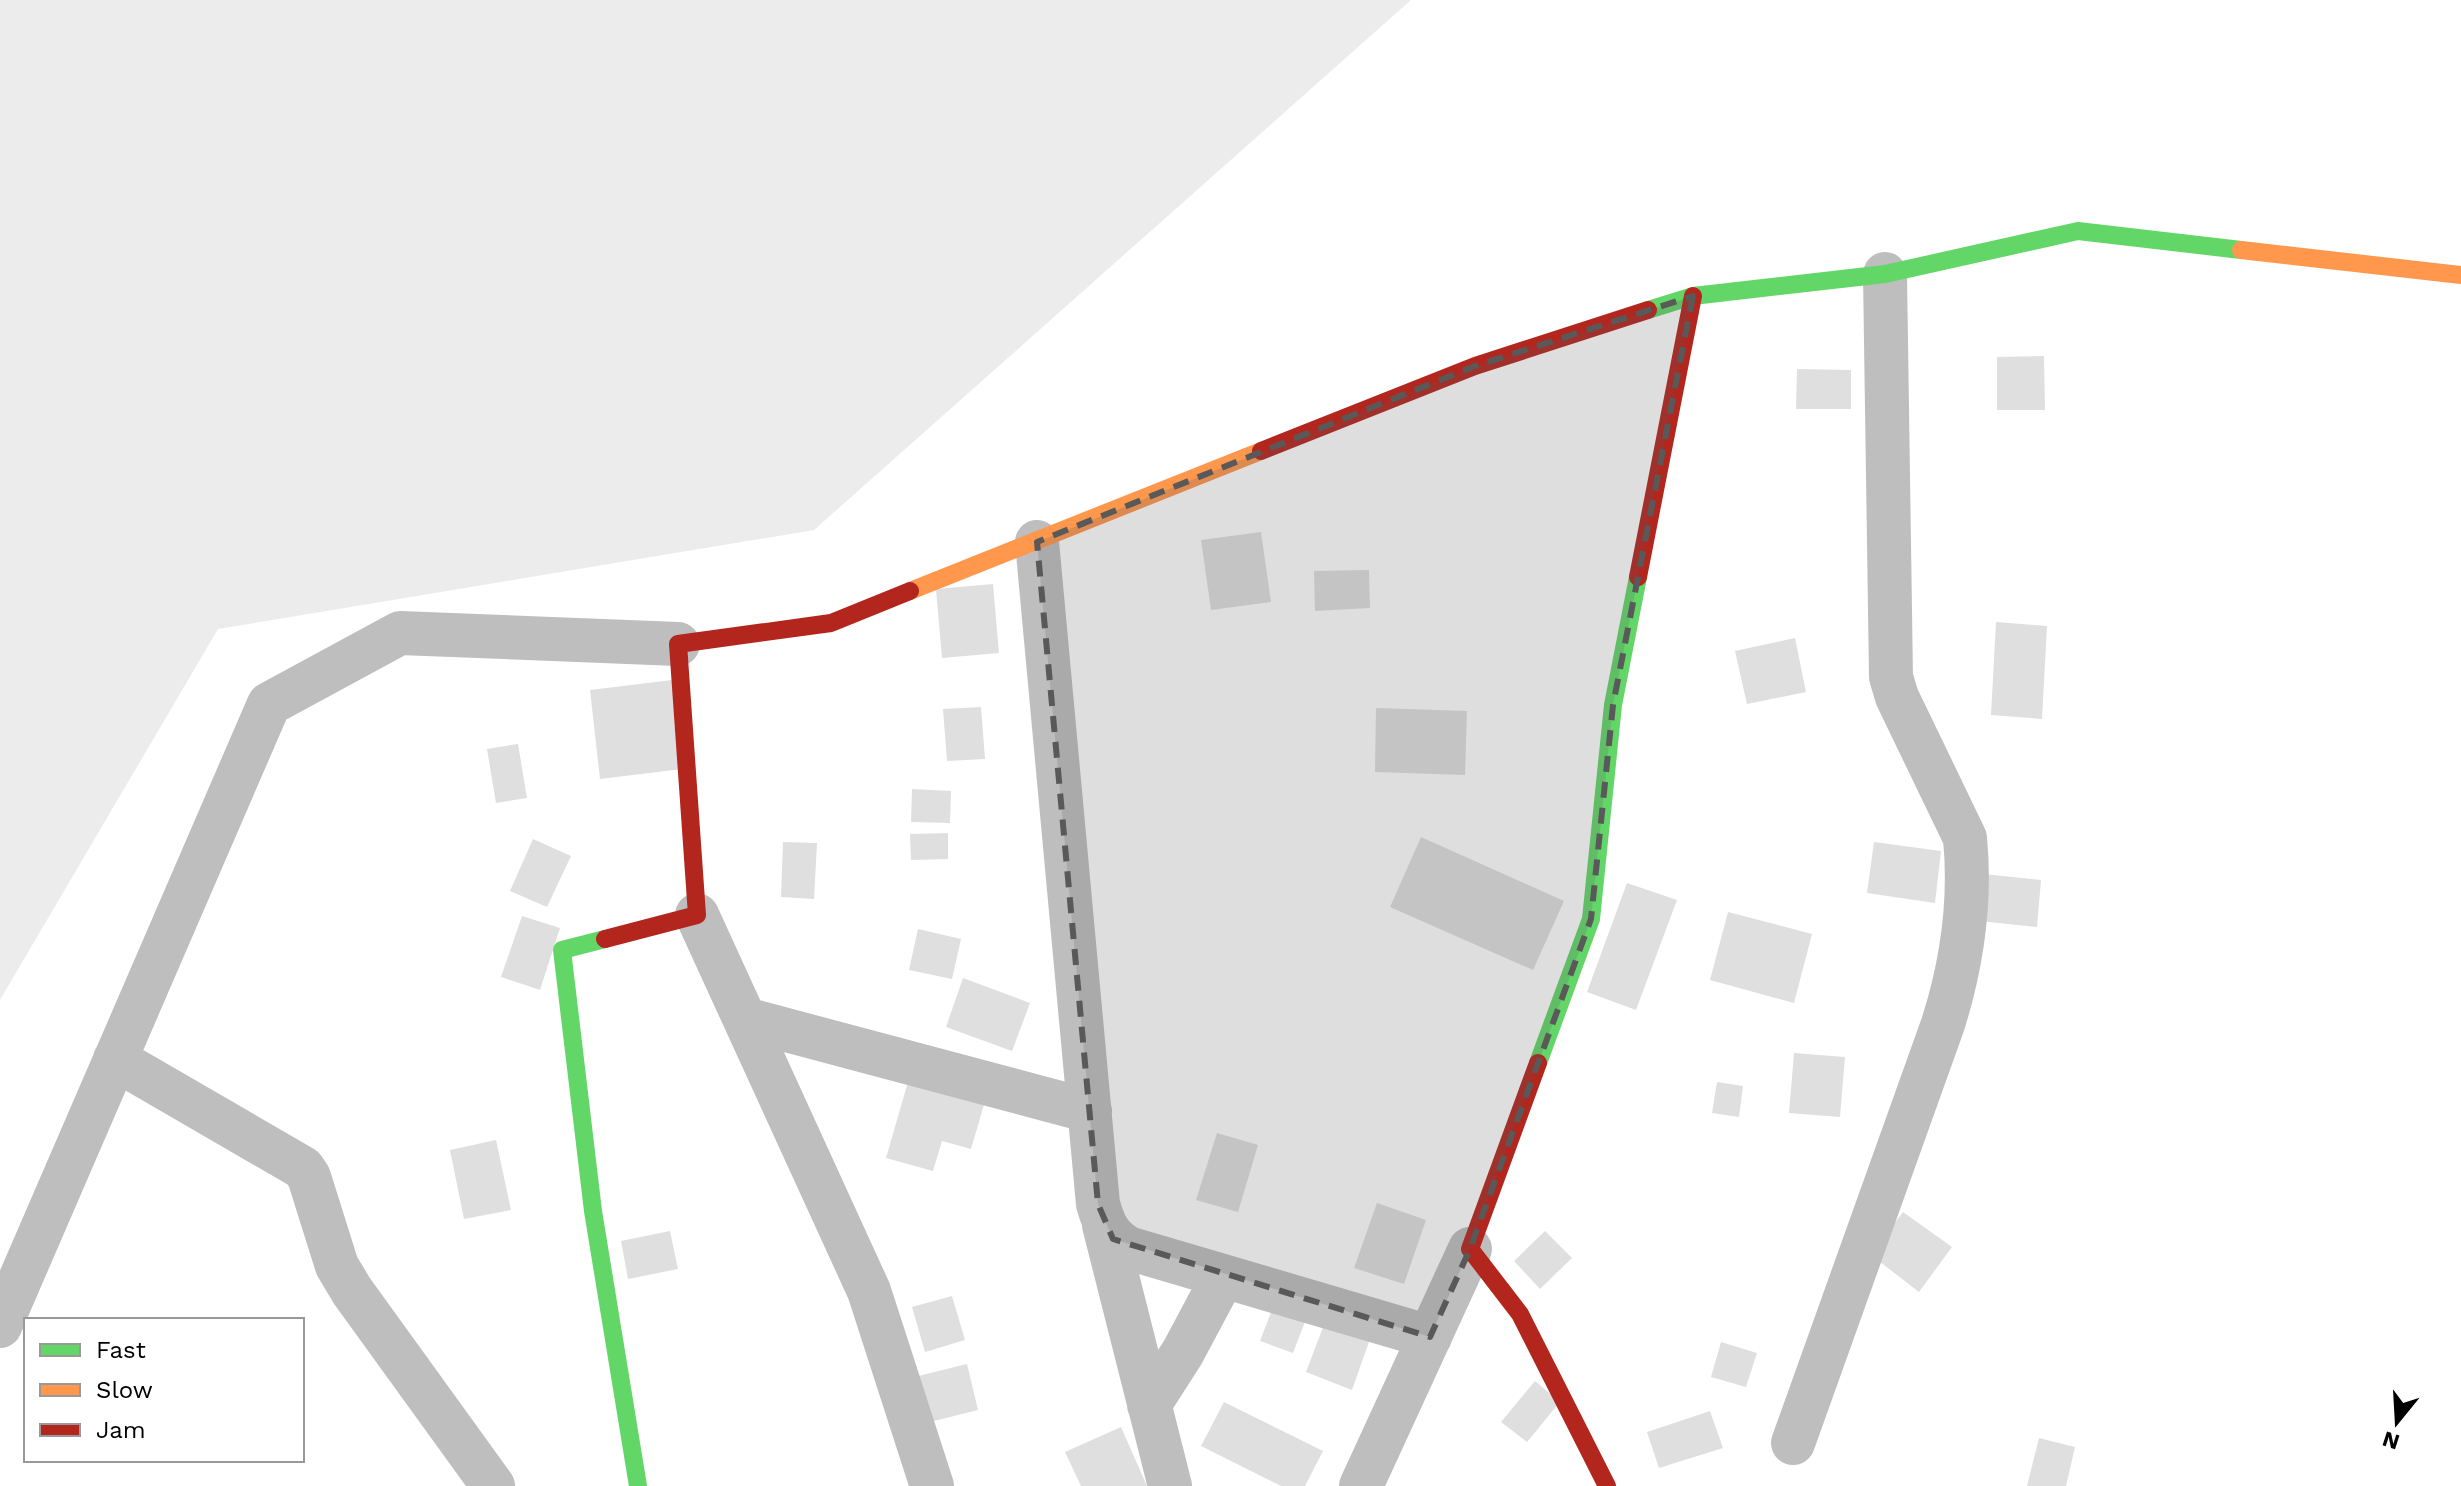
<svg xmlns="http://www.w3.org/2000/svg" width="2461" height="1486" viewBox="0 0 2461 1486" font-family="'Work Sans',sans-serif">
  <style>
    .green { fill: #ececec }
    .building { fill: #dfdfdf }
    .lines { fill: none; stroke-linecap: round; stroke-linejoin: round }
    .street { stroke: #bebebe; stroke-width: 44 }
    .fast { stroke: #63d668; stroke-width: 18 }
    .slow { stroke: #ff974d; stroke-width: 18 }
    .jam { stroke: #b3261e; stroke-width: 18 }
    .marked { fill: #595959; fill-opacity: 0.2; stroke: #595959; stroke-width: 6; stroke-dasharray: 16 10; stroke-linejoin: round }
  </style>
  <rect width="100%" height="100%" fill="#fff"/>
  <!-- green -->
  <path class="green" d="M0,0H1411L814,530L218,629L0,1000Z"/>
  <!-- building -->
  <path class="building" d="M2044,356L2045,410H1997V357Z
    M1797,369L1851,370V409H1796Z
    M1261,532L1271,602L1211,610L1201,540Z
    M1369,570L1370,608L1315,611L1314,571Z
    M993,584L999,653L942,658L936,589Z
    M1996,622L2047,626L2042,719L1991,715Z
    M1795,638L1806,692L1747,704L1735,651Z
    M672,680L682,769L600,779L590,690Z
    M981,707L985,759L947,761L943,709Z
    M1376,708L1467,711L1465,775L1375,772Z
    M518,744L527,798L496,803L487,749Z
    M912,789L951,791L950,823L911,822Z
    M948,833V859L911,860L910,834Z
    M1421,837L1564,901L1533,970L1390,907Z
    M533,839L571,856L547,907L510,891Z
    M783,842L817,843L814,899L781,897Z
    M1874,842L1941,851L1935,903L1867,893Z
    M1974,873L2041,880L2037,927L1970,920Z
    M1627,883L1677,900L1636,1010L1587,992Z
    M1728,912L1812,934L1794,1003L1710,980Z
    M522,916L560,928L540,990L501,977Z
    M918,929L961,939L952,979L909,970Z
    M963,978L1030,1003L1012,1051L946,1027Z
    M1794,1053L1845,1057L1840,1117L1789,1113Z
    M912,1068L988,1091L971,1149L942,1141L933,1171L886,1158Z
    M1717,1082L1743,1086L1739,1117L1712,1113Z
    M1217,1133L1258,1145L1238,1212L1196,1200Z
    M496,1140L511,1210L464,1219L450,1150Z
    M1377,1203L1426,1220L1404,1284L1354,1268Z
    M1903,1212L1952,1247L1919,1292L1871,1255Z
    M670,1231L678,1269L628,1279L621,1241Z
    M1545,1231L1572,1258L1540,1289L1514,1261Z
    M952,1296L965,1340L925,1352L912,1307Z
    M1275,1302L1308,1314L1293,1353L1260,1341Z
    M1325,1322L1370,1339L1352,1390L1306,1372Z
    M1721,1342L1757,1353L1746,1387L1711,1377Z
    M967,1364L978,1410L922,1424L910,1378Z
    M1535,1381L1560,1402L1527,1442L1501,1422Z
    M1224,1402L1323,1451L1305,1486H1281L1201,1446Z
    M1710,1411L1723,1448L1659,1468L1647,1432Z
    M1121,1427L1147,1486H1081L1065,1452Z
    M2039,1438L2075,1447L2066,1486H2027Z"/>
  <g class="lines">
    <!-- street -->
    <path class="street" d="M1037,542L1098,1204C1104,1225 1109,1237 1128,1248L1430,1337
      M697,915L869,1291L932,1486
      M745,1019L1090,1111
      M115,1059L303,1168L309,1177L337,1266L352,1291L493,1486
      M1104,1225L1170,1486
      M0,1326L269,704L400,633L678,644
      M1149,1405L1183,1352L1223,1277
      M1793,1443L1943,1024C1962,964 1971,901 1965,838L1897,697L1891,677L1885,274
      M1361,1486L1470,1249"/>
    <!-- fast -->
    <path class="fast" d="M1648,310L1693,296L1885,274L2078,231L2241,250
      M605,939L562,950L593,1211L638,1486
      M1538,1063L1591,919L1613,705L1638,577"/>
    <!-- slow -->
    <path class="slow" d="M2241,250L2461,275
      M910,591L1261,451"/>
    <!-- jam -->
    <path class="jam" d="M1261,451L1475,366L1648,310
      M1638,577L1693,296
      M605,939L697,915L678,644L831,623L910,591
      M1538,1063L1470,1249L1520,1314L1607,1486"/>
  </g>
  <!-- marked area -->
  <path class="marked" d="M1693,296L1613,705L1591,919L1470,1249L1430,1337L1113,1239L1098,1204L1037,542L1475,366Z"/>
  <!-- legend -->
  <rect x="24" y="1318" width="280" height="144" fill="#ffffff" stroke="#999999" stroke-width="2"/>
  <rect x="40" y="1344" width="40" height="12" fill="#63d668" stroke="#999999" stroke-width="2"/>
  <text x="96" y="1358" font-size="24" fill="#000000">Fast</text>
  <rect x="40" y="1384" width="40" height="12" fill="#ff974d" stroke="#999999" stroke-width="2"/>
  <text x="96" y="1398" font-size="24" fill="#000000">Slow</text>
  <rect x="40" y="1424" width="40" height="12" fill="#b3261e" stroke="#999999" stroke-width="2"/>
  <text x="96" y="1438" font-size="24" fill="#000000">Jam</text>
  <!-- north arrow -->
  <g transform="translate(2397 1422) rotate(198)" stroke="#ffffff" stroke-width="6" paint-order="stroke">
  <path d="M0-6L14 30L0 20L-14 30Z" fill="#000000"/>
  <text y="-12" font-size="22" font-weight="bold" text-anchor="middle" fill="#000000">N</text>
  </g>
</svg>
